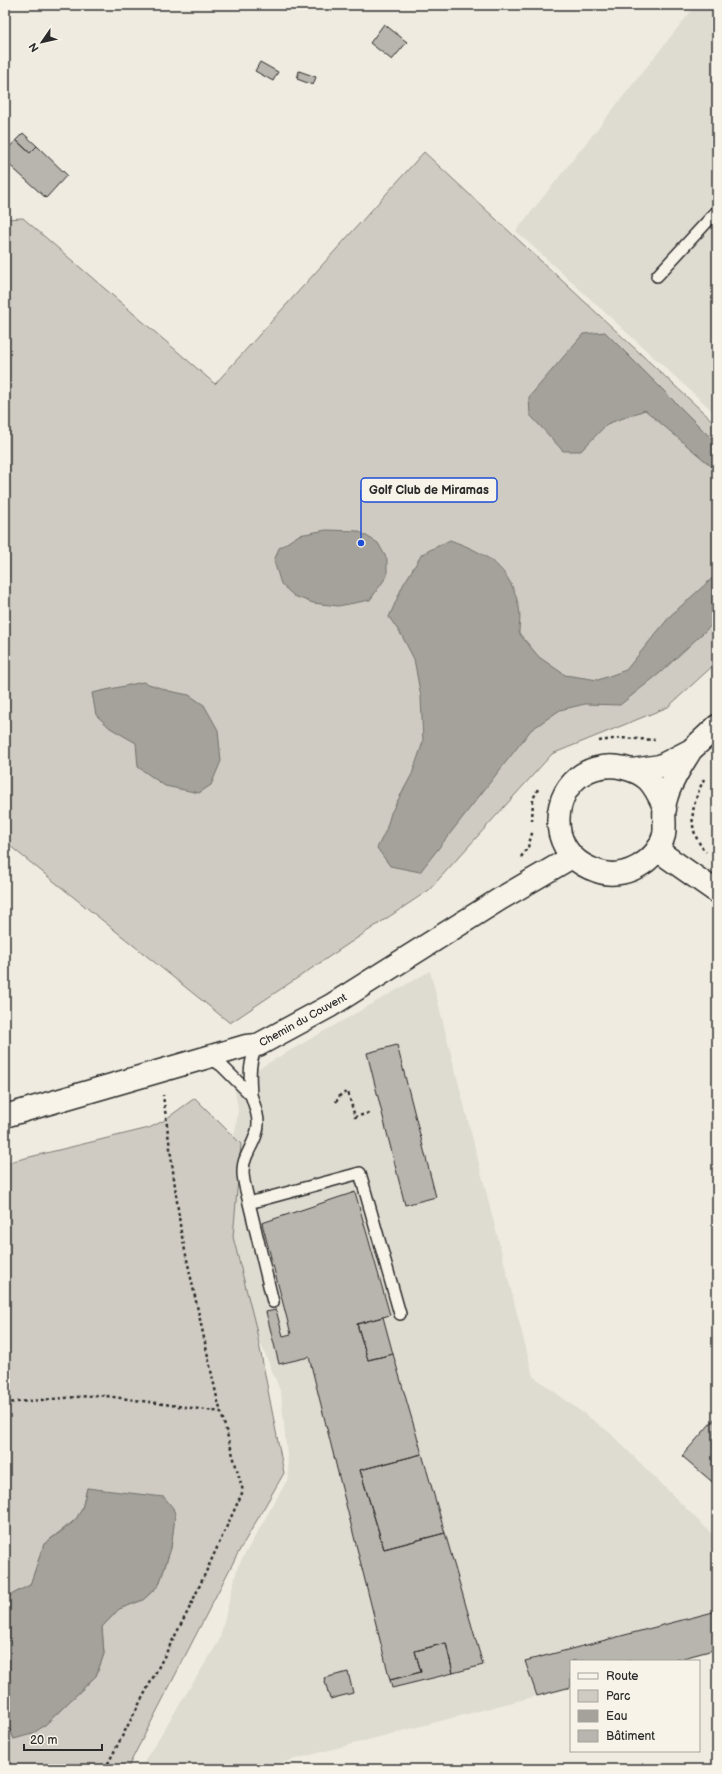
<svg xmlns="http://www.w3.org/2000/svg" width="722" height="1774" viewBox="0 0 722 1774" font-family="'Balsamiq Sans',sans-serif">
  <style>
    .built { fill: #dedbd1 }
    .green { fill: #cfcbc2; stroke: #7d7b76 }
    .water { fill: #a4a29a; stroke: #74726e }
    .building { fill: #b8b5ae; stroke: #2b2b2b }
    .lines { fill: none; stroke-linecap: round; stroke-linejoin: round }
    .service-casing { stroke: #2b2b2b; stroke-width: 14 }
    .minor-casing { stroke: #2b2b2b; stroke-width: 25 }
    .path { stroke: #2b2b2b; stroke-width: 2.5; stroke-dasharray: 3 3; stroke-linecap: butt }
    .service { stroke: #f7f3e8; stroke-width: 11 }
    .minor { stroke: #f7f3e8; stroke-width: 22 }
    .labels { text-anchor: middle; dominant-baseline: central; stroke-width: 3; stroke-linejoin: round; paint-order: stroke }
    .street-label { font-size: 11px; fill: #2b2b2b; stroke: #f7f3e8 }
    .leader { fill: none; stroke: #1d4ed8; stroke-width: 1.5 }
    .callout-dot { fill: #1d4ed8; stroke: #f7f3e8; stroke-width: 1.5 }
    .callout { fill: #f7f3e8; stroke: #1d4ed8; stroke-width: 1.5 }
    .callout-label { font-size: 12px; text-anchor: middle; font-weight: bold; fill: #2b2b2b }
  </style>
  <rect width="100%" height="100%" fill="#efebe0"/>
  <filter id="ink" filterUnits="userSpaceOnUse"><feTurbulence type="fractalNoise" baseFrequency=".025" numOctaves="2"/><feDisplacementMap in="SourceGraphic" scale="8" xChannelSelector="R" yChannelSelector="G"/><feConvolveMatrix kernelMatrix="1 2 1 2 8 2 1 2 1" color-interpolation-filters="sRGB"/></filter>
  <g filter="url(#ink)">
    <!-- built -->
    <path class="built" d="M696,5H717V415L516,231Z
      M430,971L533,1376L609,1432L717,1539V1649L672,1661H571V1687L257,1769H146L145,1760L219,1641L238,1566L289,1477L281,1393L220,1243L238,1110L235,1092L242,1078Z"/>
    <!-- green -->
    <path class="green" d="M424,152L717,425V662L668,707L552,754L429,890L230,1023L5,842V219L23,218L215,384Z
      M195,1098L241,1144L233,1237L256,1328L284,1473L238,1553L127,1769H5V1718L14,1739L44,1726L96,1676L104,1654L102,1627L119,1609L143,1600L159,1585L171,1548L175,1514L87,1488L82,1509L76,1519L44,1544L30,1585L5,1598V1163L149,1128L163,1121Z"/>
    <!-- water -->
    <path class="water" d="M605,332L717,444V471L645,410L607,424L581,451H563L530,415L529,397L583,334Z
      M326,530L358,531L378,543L387,559V576L370,600L338,606L313,603L294,596L281,584L274,561L279,548L299,535Z
      M450,540C486,553 511,567 519,608C521,616 519,626 519,633L539,657L565,675L598,680L626,670L671,615L717,574V620L660,673L620,705L585,704L560,710L531,730L420,872L390,866L377,848L386,830L391,813L412,774L423,742L421,697L414,659L402,636L389,617L403,585L422,554Z
      M143,682L169,691L189,695L204,705L218,730L221,761L211,785L199,793L165,786L138,767L136,743L110,728L96,715L92,693Z
      M87,1488L164,1497L173,1508L175,1514L174,1525L171,1548L159,1585L143,1600L119,1609L102,1627L104,1654L96,1676L44,1726L32,1734L14,1739L5,1718V1598L30,1585L44,1544L70,1525L76,1519L82,1509Z"/>
    <!-- building -->
    <path class="building" d="M384,24L407,42L392,60L370,43Z
      M260,62L278,72L273,81L255,71Z
      M299,71L316,77L313,85L297,79Z
      M23,133L37,146L30,153L16,140Z
      M16,140L30,153L37,146L67,175L46,198L5,161V152Z
      M397,1045L436,1197L405,1205L367,1053Z
      M355,1192L390,1315L357,1324L368,1360L393,1354L422,1454L360,1470L384,1549L445,1533L483,1665L453,1673L446,1643L415,1651L421,1672L390,1680L309,1357L279,1364L266,1312L276,1310L283,1336L291,1334L262,1223Z
      M383,1317L393,1354L368,1360L357,1324Z
      M717,1416V1486L682,1456Z
      M422,1454L445,1533L384,1549L360,1470Z
      M717,1611V1649L672,1661H571V1687L537,1696L525,1661Z
      M446,1643L453,1673L392,1688L390,1680L421,1672L415,1651Z
      M348,1672L353,1693L330,1699L324,1678Z"/>
    <g class="lines">
      <defs>
        <path id="service" d="M657,276L717,211
          M209,1057L222,1066L251,1095C250,1077 248,1062 258,1045
          M251,1095C254,1104 258,1114 258,1122C259,1134 250,1147 246,1157C239,1172 246,1188 249,1203L360,1173L400,1314
          M249,1203L273,1302"/>
        <path id="minor" d="M632,770L660,766L691,750L717,726
          M665,809C660,798 656,788 648,780C642,774 632,770 624,768C582,758 551,794 560,834C565,853 579,865 597,871C623,881 657,862 664,835C666,823 662,810 666,799C670,782 682,765 691,750
          M657,850L717,892
          M5,1116L246,1046L258,1045L330,1006L500,899L572,857"/>
      </defs>
      <!-- service casing -->
      <use href="#service" class="service-casing"/>
      <!-- minor casing -->
      <use href="#minor" class="minor-casing"/>
      <!-- path -->
      <path class="path" d="M599,741L620,738L655,740
        M704,779C692,804 685,829 706,852
        M532,821L533,799L539,787
        M521,857L528,847L533,830
        M336,1102L341,1094L348,1092L355,1117L369,1113
        M5,1403L99,1395L221,1412
        M105,1769L188,1611L243,1491L217,1398L181,1232L163,1095"/>
      <!-- service -->
      <use href="#service" class="service"/>
      <!-- minor -->
      <use href="#minor" class="minor"/>
    </g>
  </g>
  <g class="labels">
    <!-- street labels -->
    <g class="street-label">
      <text transform="translate(303 1020) rotate(-29)">Chemin du Couvent</text>
    </g>
  </g>
  <!-- callouts -->
  <path class="leader" d="M361 543L361 490"/>
  <circle class="callout-dot" cx="361" cy="543" r="4"/>
  <rect class="callout" x="361" y="478" width="136" height="24" rx="4"/>
  <g class="callout-label">
    <text x="429" y="494">Golf Club de Miramas</text>
  </g>
  <!-- margin -->
  <rect width="722" height="1774" fill="none" stroke="#f7f3e8" stroke-width="20"/>
  <rect x="10" y="10" width="702" height="1754" fill="none" stroke="#2b2b2b" stroke-width="1.5" filter="url(#ink)"/>
  <!-- legend -->
  <rect x="570" y="1660" width="130" height="92" fill="#f7f3e8" stroke="#a5a39c"/>
  <rect x="578" y="1673" width="20" height="6" fill="#f7f3e8" stroke="#a5a39c"/>
  <text x="606" y="1680" font-size="12" fill="#2b2b2b">Route</text>
  <rect x="578" y="1690" width="20" height="12" fill="#cfcbc2" stroke="#a5a39c"/>
  <text x="606" y="1700" font-size="12" fill="#2b2b2b">Parc</text>
  <rect x="578" y="1710" width="20" height="12" fill="#a4a29a" stroke="#a5a39c"/>
  <text x="606" y="1720" font-size="12" fill="#2b2b2b">Eau</text>
  <rect x="578" y="1730" width="20" height="12" fill="#b8b5ae" stroke="#a5a39c"/>
  <text x="606" y="1740" font-size="12" fill="#2b2b2b">Bâtiment</text>
  <!-- north arrow -->
  <g transform="translate(42 42) rotate(236)" stroke="#f7f3e8" stroke-width="3" paint-order="stroke">
  <path d="M0-3L7 15L0 10L-7 15Z" fill="#2b2b2b"/>
  <text y="-6" font-size="11" font-weight="bold" text-anchor="middle" fill="#2b2b2b">N</text>
  </g>
  <!-- scale -->
  <path d="M24 1744v6h78v-6" fill="none" stroke="#2b2b2b" stroke-width="2"/>
  <text x="30" y="1744" font-size="12" fill="#2b2b2b" stroke="#f7f3e8" stroke-width="3" paint-order="stroke">20 m</text>
</svg>
